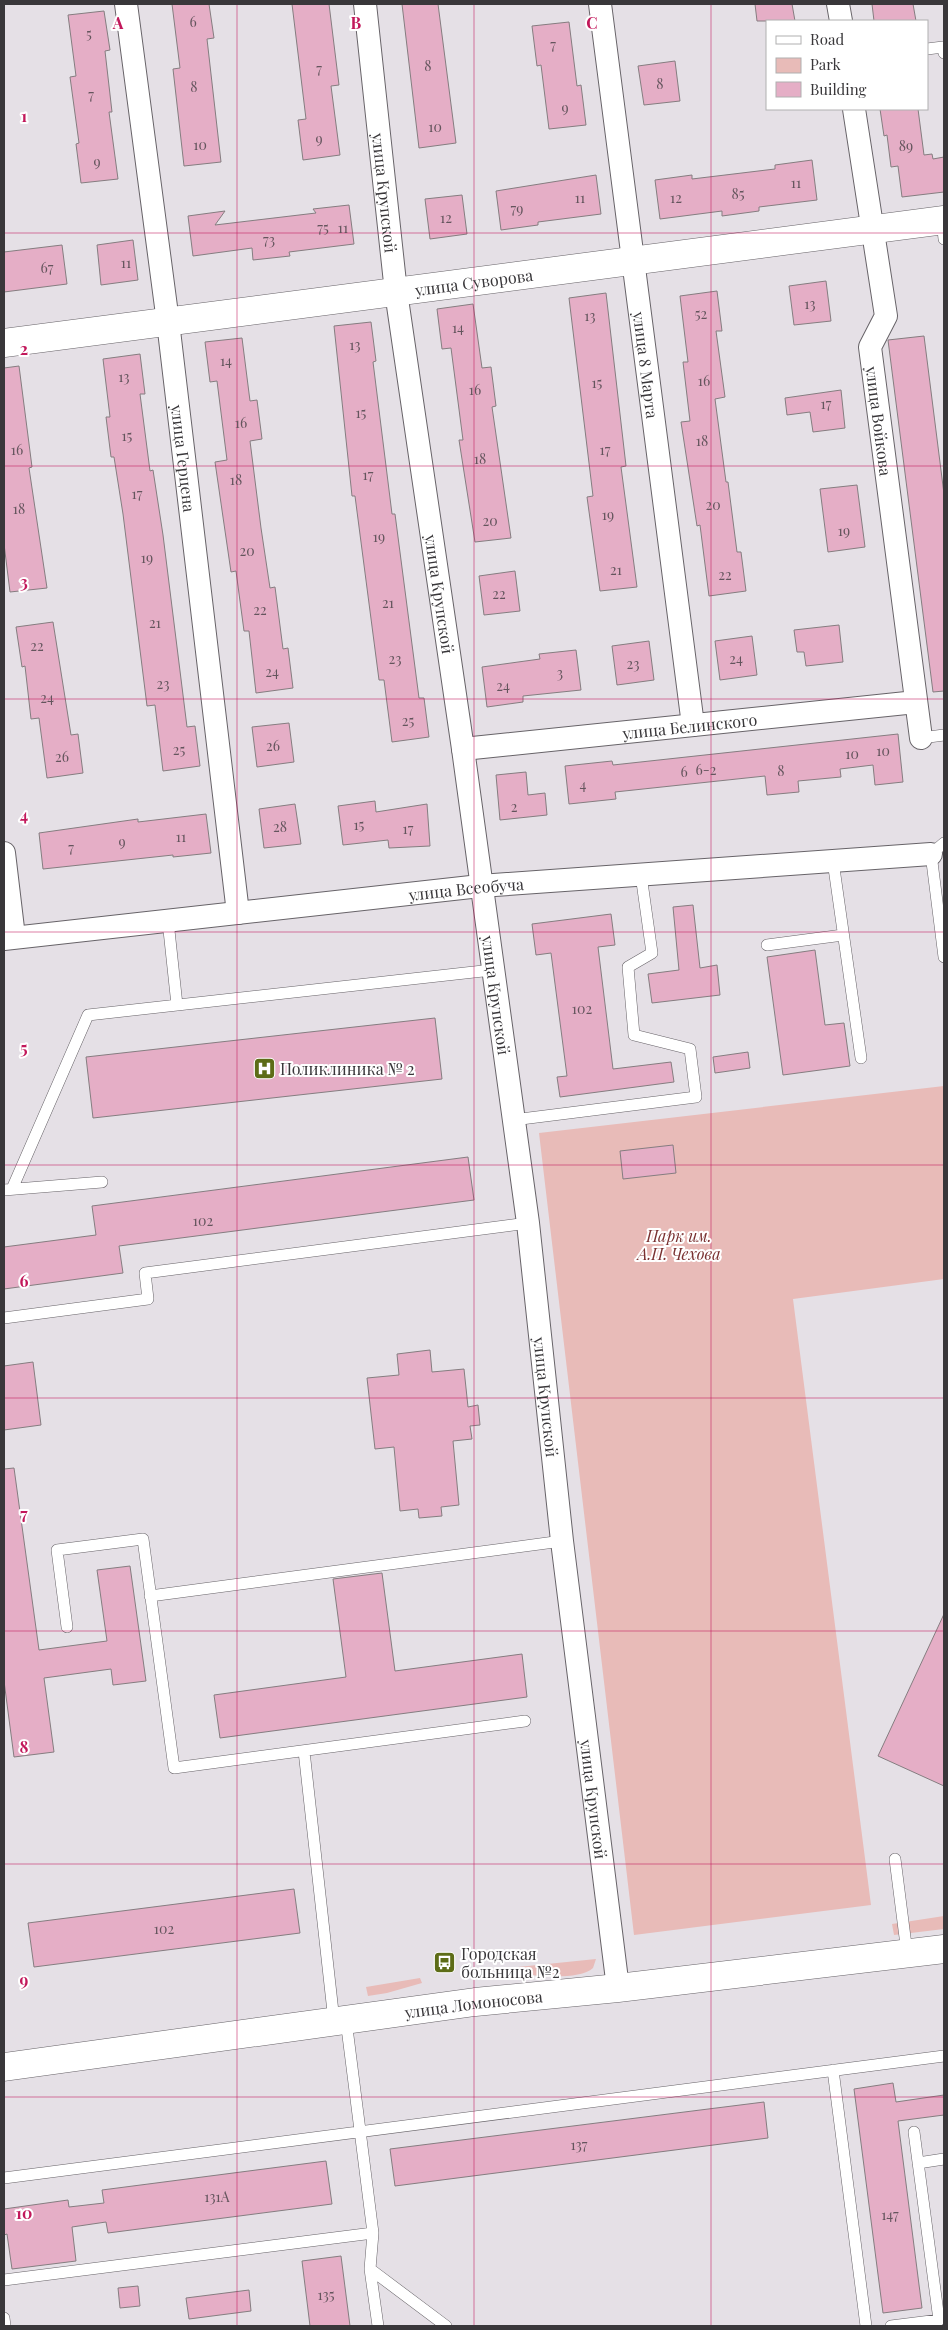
<svg xmlns="http://www.w3.org/2000/svg" width="948" height="2330" viewBox="0 0 948 2330" font-family="'Playfair Display',serif">
  <style>
    .green { fill: #e8bbb8 }
    .building { fill: #e5aec6; stroke: #857d80 }
    .lines { fill: none; stroke-linecap: round; stroke-linejoin: round }
    .service-casing { stroke: #676368; stroke-width: 12 }
    .minor-casing { stroke: #676368; stroke-width: 24 }
    .tertiary-casing { stroke: #676368; stroke-width: 29 }
    .secondary-casing { stroke: #676368; stroke-width: 29 }
    .service { stroke: #fff; stroke-width: 11 }
    .minor { stroke: #fff; stroke-width: 22 }
    .tertiary { stroke: #fff; stroke-width: 28 }
    .secondary { stroke: #fff; stroke-width: 28 }
    .grid { fill: none; stroke: #c2185b; stroke-width: 1; stroke-opacity: 0.55 }
    .labels { text-anchor: middle; dominant-baseline: central; stroke-width: 4; stroke-linejoin: round; paint-order: stroke }
    .number-label { font-size: 14px; fill: #64555d }
    .street-label { font-size: 16px; fill: #39373a; stroke: #fff }
    .poi-label { font-size: 16px; fill: #39373a; stroke: #fff; text-anchor: start }
    .park-label { font-size: 16px; font-style: italic; fill: #793030; stroke: #fff }
    .grid-label { font-size: 16px; text-anchor: middle; font-weight: bold; fill: #c2185b; stroke: #fff; stroke-width: 4; stroke-linejoin: round; paint-order: stroke }
  </style>
  <rect width="100%" height="100%" fill="#e5e0e6"/>
  <!-- green -->
  <path class="green" d="M944,1086V1279L793,1299L871,1905L634,1935L539,1133Z
    M944,1916V1929L894,1935L892,1924Z
    M596,1959L593,1968C577,1983 518,1974 497,1971V1969Z
    M420,1978L422,1983L387,1993L368,1996L366,1987Z"/>
  <!-- building -->
  <path class="building" d="M172,4H209L214,38L207,39L221,162L184,166L173,69L180,68Z
    M292,4H329L339,85L331,86L340,155L303,160L298,120L306,119Z
    M402,4H438L456,143L419,148Z
    M755,4H792L795,21H757Z
    M872,4H913L916,21H874Z
    M104,11L110,50L105,51L112,112H109L118,179L81,183L76,144L79,143L70,77L76,76L68,15Z
    M569,22L577,86L581,85L586,125L549,129L541,65L537,66L532,26Z
    M675,61L680,101L644,105L638,66Z
    M880,109H918L924,155L932,154L933,159L944,157V192L902,197L898,166L891,167L887,135L884,136Z
    M812,160L817,200L759,207V211L722,216V211L660,219L655,180L692,175V179L775,169V165Z
    M596,175L601,214L538,222V225L501,230L496,191Z
    M462,195L467,234L430,239L425,199Z
    M349,205L354,244L289,252L290,256L253,260L252,248L193,256L188,216L225,211L215,225L316,213L313,209Z
    M133,240L138,280L101,285L97,245Z
    M62,245L67,284L4,292V252Z
    M826,281L831,321L794,325L789,286Z
    M717,291L722,331H716L725,397L715,399L726,482H728L737,552H741L746,591L709,596L700,525L697,526L681,422L690,421L683,362H688L680,296Z
    M606,293L626,466L621,467L637,587L600,591L587,497L593,496L569,298Z
    M473,304L482,368L491,367L496,406L492,407L511,538L475,542L459,440H463L451,348L442,349L437,309Z
    M371,322L376,361L373,362L392,514H395L419,698H424L429,737L392,742L384,680H379L355,496H352L334,326Z
    M924,336L944,494V691L933,692L888,340Z
    M242,338L250,401L257,400L262,439L250,441L261,528L270,588L275,587L283,649L288,648L293,688L256,693L249,631H244L236,571L231,572L215,462L227,460L217,381L210,382L205,342Z
    M140,354L145,394H140L150,471L153,470L163,535L187,727L195,726L200,766L163,771L155,705L147,706L123,514L114,457H111L106,417H110L103,359Z
    M19,366L32,467L29,468L47,588L10,592L4,544V368Z
    M841,390L845,428L813,432L810,412L787,415L785,398Z
    M857,485L865,547L828,552L820,489Z
    M515,571L520,611L484,615L479,576Z
    M53,622L71,735L78,734L83,773L47,778L39,718L31,719L25,666L22,667L16,627Z
    M839,625L843,662L806,666L804,652H797L794,630Z
    M752,636L757,675L720,680L715,641Z
    M649,641L654,680L617,685L612,646Z
    M576,650L581,690L523,696V702L487,707L482,667L540,659L539,654Z
    M289,723L294,762L257,767L252,727Z
    M898,734L903,782L875,785L873,765L840,769L841,777L798,781L799,792L767,795L765,776L615,792L616,799L569,804L565,766L612,761L613,765Z
    M526,772L528,795L545,793L547,815L500,820L496,775Z
    M375,801L376,812L427,804L430,846L389,848L388,840L343,845L338,806Z
    M295,804L301,844L264,848L259,809Z
    M206,814L211,853L173,857V855L43,869L39,833L138,819V822Z
    M693,905L700,968L717,965L720,995L652,1003L648,974L679,970L673,907Z
    M611,914L615,945L598,947L613,1069L671,1062L674,1082L560,1097L557,1077L567,1076L551,953L536,955L532,924Z
    M815,950L825,1025L844,1023L850,1066L783,1075L767,957Z
    M435,1018L442,1079L93,1118L86,1057Z
    M748,1052L750,1068L715,1073L713,1057Z
    M673,1145L676,1173L623,1179L620,1151Z
    M468,1157L474,1200L119,1246L123,1273L4,1289V1247L96,1235L92,1206Z
    M430,1350L432,1372L464,1369L468,1407L478,1405L480,1425L470,1426L472,1439L453,1441L459,1505L441,1507L442,1516L419,1518L418,1509L400,1511L394,1447L375,1449L367,1378L399,1375L397,1354Z
    M33,1362L41,1425L4,1430V1366Z
    M14,1468L39,1650L107,1641L97,1570L130,1566L146,1681L113,1685L111,1669L44,1678L54,1752L14,1757L4,1681V1469Z
    M382,1573L395,1671L522,1654L527,1697L220,1738L214,1695L346,1677L333,1579Z
    M944,1614V1786L878,1756Z
    M294,1889L300,1933L34,1967L28,1923Z
    M893,2083L896,2102L944,2095V2115L898,2121L922,2308L883,2313L854,2089Z
    M764,2102L768,2138L395,2186L390,2149Z
    M326,2161L332,2204L108,2233L106,2222L72,2227L76,2261L12,2269L7,2234L4,2235V2209L68,2200L69,2207L104,2203L102,2190Z
    M341,2256L350,2326H310L302,2261Z
    M138,2286L140,2306L120,2308L118,2288Z
    M249,2290L251,2311L189,2319L186,2298Z"/>
  <g class="lines">
    <defs>
      <path id="service" d="M927,49L943,47L944,53
        M942,220L944,239
        M921,738L944,735
        M944,843L931,854L944,957
        M833,861L861,1058
        M168,921L177,1005
        M767,945L843,935
        M513,1120L696,1097L690,1049L634,1035L628,967L652,953L641,875
        M12,1189L88,1015L492,970
        M4,1190L102,1182
        M4,1318L148,1299L145,1273L528,1223
        M150,1596L562,1541
        M67,1627L57,1550L143,1539L174,1768L525,1721
        M304,1751L334,2021
        M895,1859L907,1953
        M346,2020L373,2233L370,2269L378,2326
        M833,2070L866,2326
        M918,2163L944,2159
        M4,2178L944,2056
        M370,2269L446,2326
        M4,2280L373,2233
        M4,2318L5,2326
        M891,2326L939,2320L914,2132"/>
      <g id="minor">
        <path id="s1" d="M126,4L168,322L238,913"/>
        <path id="s2" d="M365,4L396,292L463,749L528,1223L562,1541L618,1988"/>
        <path id="s3" d="M600,4L693,725"/>
        <path d="M838,4L841,21"/>
        <path id="s4" d="M854,109L886,316L870,347L921,738"/>
        <path id="s5" d="M463,749L916,702"/>
        <path d="M4,853L14,937"/>
        <path id="s6" d="M4,939L480,886L931,854"/>
      </g>
      <g id="tertiary">
        <path id="s7" d="M4,343L944,220"/>
      </g>
      <g id="secondary">
        <path id="s8" d="M4,2067L475,2002L618,1988L944,1949"/>
      </g>
    </defs>
    <!-- service casing -->
    <use href="#service" class="service-casing"/>
    <!-- minor casing -->
    <use href="#minor" class="minor-casing"/>
    <!-- tertiary casing -->
    <use href="#tertiary" class="tertiary-casing"/>
    <!-- secondary casing -->
    <use href="#secondary" class="secondary-casing"/>
    <!-- service -->
    <use href="#service" class="service"/>
    <!-- minor -->
    <use href="#minor" class="minor"/>
    <!-- tertiary -->
    <use href="#tertiary" class="tertiary"/>
    <!-- secondary -->
    <use href="#secondary" class="secondary"/>
  </g>
  <!-- grid -->
  <path class="grid" d="M237,4V2326M474,4V2326M711,4V2326M4,233H944M4,466H944M4,699H944M4,932H944M4,1165H944M4,1398H944M4,1631H944M4,1864H944M4,2097H944"/>
  <!-- icons -->
  <defs>
    <symbol id="hospital-square" viewBox="-11 -11 22 22"><rect x="-9" y="-9" width="18" height="18" rx="4" fill="#5d6c17" stroke="#fff"/><path d="M-5-5h3v3.5h4V-5h3V5h-3V1.5h-4V5h-3Z" fill="#fff"/></symbol>
    <symbol id="bus-square" viewBox="-11 -11 22 22"><rect x="-9" y="-9" width="18" height="18" rx="4" fill="#5d6c17" stroke="#fff"/><path d="M-5-6H5V4H4V6H2V4H-2V6H-4V4H-5ZM-3.5-4V0h7V-4ZM-3.5 1.2v1.5H-2V1.2ZM2 1.2v1.5H3.5V1.2Z" fill="#fff"/></symbol>
  </defs>
  <g fill-rule="evenodd">
    <use href="#hospital-square" x="252" y="1056" width="25" height="25"/>
    <use href="#bus-square" x="432" y="1950" width="25" height="25"/>
  </g>
  <g class="labels">
    <!-- number labels -->
    <g class="number-label">
      <text x="193" y="21">6</text>
      <text x="89" y="33">5</text>
      <text x="553" y="44">7</text>
      <text x="428" y="65">8</text>
      <text x="319" y="68">7</text>
      <text x="660" y="83">8</text>
      <text x="194" y="86">8</text>
      <text x="91" y="94">7</text>
      <text x="565" y="107">9</text>
      <text x="435" y="126">10</text>
      <text x="319" y="138">9</text>
      <text x="200" y="144">10</text>
      <text x="906" y="145">89</text>
      <text x="97" y="161">9</text>
      <text x="796" y="182">11</text>
      <text x="738" y="193">85</text>
      <text x="580" y="197">11</text>
      <text x="676" y="197">12</text>
      <text x="517" y="208">79</text>
      <text x="446" y="217">12</text>
      <text x="323" y="227">75</text>
      <text x="343" y="227">11</text>
      <text x="269" y="239">73</text>
      <text x="126" y="262">11</text>
      <text x="47" y="267">67</text>
      <text x="810" y="303">13</text>
      <text x="701" y="313">52</text>
      <text x="590" y="315">13</text>
      <text x="458" y="327">14</text>
      <text x="355" y="344">13</text>
      <text x="226" y="360">14</text>
      <text x="124" y="376">13</text>
      <text x="704" y="380">16</text>
      <text x="597" y="382">15</text>
      <text x="475" y="389">16</text>
      <text x="826" y="403">17</text>
      <text x="361" y="412">15</text>
      <text x="241" y="422">16</text>
      <text x="127" y="435">15</text>
      <text x="702" y="440">18</text>
      <text x="17" y="449">16</text>
      <text x="605" y="449">17</text>
      <text x="480" y="458">18</text>
      <text x="368" y="474">17</text>
      <text x="236" y="479">18</text>
      <text x="137" y="493">17</text>
      <text x="713" y="504">20</text>
      <text x="19" y="508">18</text>
      <text x="608" y="514">19</text>
      <text x="490" y="520">20</text>
      <text x="844" y="530">19</text>
      <text x="379" y="536">19</text>
      <text x="247" y="550">20</text>
      <text x="147" y="557">19</text>
      <text x="616" y="569">21</text>
      <text x="725" y="574">22</text>
      <text x="499" y="593">22</text>
      <text x="388" y="602">21</text>
      <text x="260" y="609">22</text>
      <text x="155" y="622">21</text>
      <text x="37" y="645">22</text>
      <text x="395" y="658">23</text>
      <text x="736" y="658">24</text>
      <text x="633" y="663">23</text>
      <text x="272" y="671">24</text>
      <text x="560" y="672">3</text>
      <text x="163" y="683">23</text>
      <text x="503" y="685">24</text>
      <text x="47" y="697">24</text>
      <text x="408" y="720">25</text>
      <text x="273" y="745">26</text>
      <text x="179" y="749">25</text>
      <text x="883" y="750">10</text>
      <text x="852" y="753">10</text>
      <text x="62" y="756">26</text>
      <text x="706" y="769">6-2</text>
      <text x="781" y="770">8</text>
      <text x="684" y="771">6</text>
      <text x="583" y="784">4</text>
      <text x="514" y="806">2</text>
      <text x="359" y="824">15</text>
      <text x="280" y="826">28</text>
      <text x="408" y="828">17</text>
      <text x="181" y="836">11</text>
      <text x="122" y="841">9</text>
      <text x="71" y="847">7</text>
      <text x="582" y="1008">102</text>
      <text x="203" y="1220">102</text>
      <text x="164" y="1928">102</text>
      <text x="579" y="2144">137</text>
      <text x="217" y="2196">131А</text>
      <text x="890" y="2214">147</text>
      <text x="326" y="2294">135</text>
    </g>
    <!-- street labels -->
    <g class="street-label">
      <text stroke="none"><textPath href="#s2" startOffset="190">улица Крупской</textPath></text>
      <text stroke="none"><textPath href="#s7" startOffset="474">улица Суворова</textPath></text>
      <text stroke="none"><textPath href="#s3" startOffset="364">улица 8 Марта</textPath></text>
      <text stroke="none"><textPath href="#s4" startOffset="319">улица Войкова</textPath></text>
      <text stroke="none"><textPath href="#s1" startOffset="458">улица Герцена</textPath></text>
      <text stroke="none"><textPath href="#s2" startOffset="595">улица Крупской</textPath></text>
      <text stroke="none"><textPath href="#s5" startOffset="228">улица Белинского</textPath></text>
      <text stroke="none"><textPath href="#s6" startOffset="465">улица Всеобуча</textPath></text>
      <text stroke="none"><textPath href="#s2" startOffset="1000">улица Крупской</textPath></text>
      <text stroke="none"><textPath href="#s2" startOffset="1405">улица Крупской</textPath></text>
      <text stroke="none"><textPath href="#s2" startOffset="1810">улица Крупской</textPath></text>
      <text stroke="none"><textPath href="#s8" startOffset="474">улица Ломоносова</textPath></text>
    </g>
    <!-- poi labels -->
    <g class="poi-label">
      <text x="280" y="1068">Поликлиника № 2</text>
      <text x="461" y="1953">Городская<tspan x="461" dy="18">больница №2</tspan></text>
    </g>
    <!-- park labels -->
    <g class="park-label">
      <text x="679" y="1235">Парк им.<tspan x="679" dy="18">А.П. Чехова</tspan></text>
    </g>
  </g>
  <g class="grid-label">
    <text x="118" y="29">A</text>
    <text x="356" y="29">B</text>
    <text x="592" y="29">C</text>
    <text x="24" y="122">1</text>
    <text x="24" y="355">2</text>
    <text x="24" y="588">3</text>
    <text x="24" y="821">4</text>
    <text x="24" y="1054">5</text>
    <text x="24" y="1287">6</text>
    <text x="24" y="1520">7</text>
    <text x="24" y="1753">8</text>
    <text x="24" y="1986">9</text>
    <text x="24" y="2219">10</text>
  </g>
  <!-- border -->
  <rect width="948" height="2330" fill="none" stroke="#39373a" stroke-width="10"/>
  <!-- legend -->
  <rect x="766" y="20" width="162" height="90" fill="#ffffff" stroke="#b0afb0"/>
  <rect x="776" y="36" width="25" height="8" fill="#ffffff" stroke="#b0afb0"/>
  <text x="810" y="45" font-size="15" fill="#39373a">Road</text>
  <rect x="776" y="58" width="25" height="15" fill="#e8bbb8" stroke="#b0afb0"/>
  <text x="810" y="70" font-size="15" fill="#39373a">Park</text>
  <rect x="776" y="82" width="25" height="15" fill="#e5aec6" stroke="#b0afb0"/>
  <text x="810" y="95" font-size="15" fill="#39373a">Building</text>
</svg>
